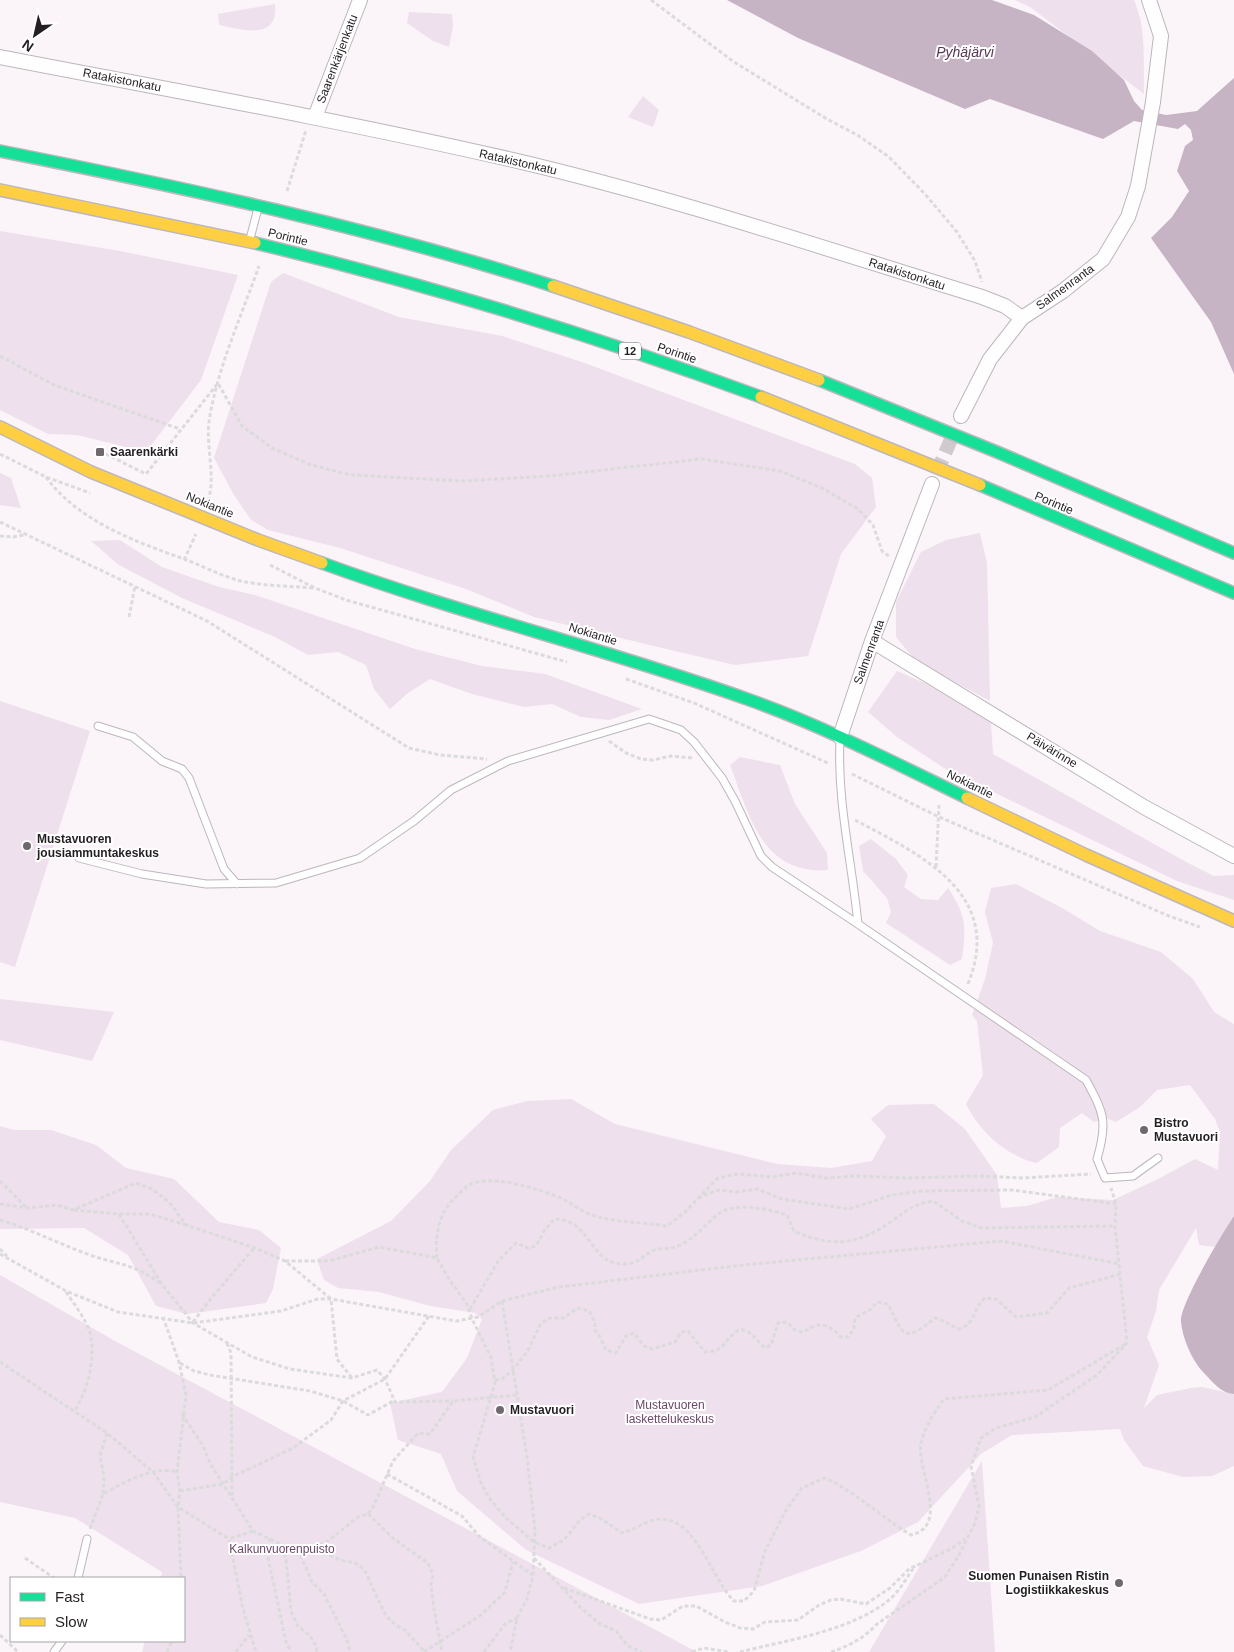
<svg xmlns="http://www.w3.org/2000/svg" width="1234" height="1652" viewBox="0 0 1234 1652" font-family="Helvetica,sans-serif">
  <style>
    .green { fill: #eee0ec }
    .water { fill: #c6b3c4 }
    .lines { fill: none; stroke-linecap: round; stroke-linejoin: round }
    .street-tunnel { stroke: #d0cacf; stroke-width: 14; stroke-dasharray: 14 7; stroke-linecap: butt }
    .lane-casing { stroke: #bcb7bc; stroke-width: 9 }
    .street-casing { stroke: #bcb7bc; stroke-width: 16 }
    .fast-casing { stroke: #bcb7bc; stroke-width: 14 }
    .slow-casing { stroke: #bcb7bc; stroke-width: 14 }
    .path { stroke: #dcdbdc; stroke-width: 3; stroke-dasharray: 4 2.5; stroke-linecap: butt }
    .lane { stroke: #fefefe; stroke-width: 7 }
    .street { stroke: #fefefe; stroke-width: 14 }
    .fast { stroke: #16e098; stroke-width: 11 }
    .slow { stroke: #ffcf43; stroke-width: 11 }
    .poi-dot { fill: #6f696e; stroke: #fff; stroke-width: 2 }
    .labels { text-anchor: middle; dominant-baseline: central; stroke-width: 4; stroke-linejoin: round; paint-order: stroke }
    .shield { fill: #fff; stroke: #666265; stroke-width: 1 }
    .shield-label { font-size: 11px; font-weight: bold; fill: #241e23 }
    .street-label { font-size: 12px; fill: #241e23; stroke: #fff }
    .poi-label { font-size: 12px; font-weight: bold; fill: #241e23; stroke: #fff; text-anchor: start }
    .park-label { font-size: 12px; fill: #6c476a; stroke: #fff }
    .water-label { font-size: 14px; font-style: italic; fill: #593556; stroke: #fff }
  </style>
  <rect width="100%" height="100%" fill="#fbf5fa"/>
  <!-- green -->
  <path class="green" d="M1015,0H1134C1147,29 1143,62 1144,94L1030,7Z
    M275,4C279,41 242,30 219,25L218,14Z
    M409,12L452,14L453,26L449,47L433,41L407,23Z
    M643,96L659,110L653,127L628,117Z
    M0,231L120,251L238,275L201,380L146,452L77,435L48,434L0,410Z
    M283,273L399,317L502,336L582,362L855,464L872,478L876,507L841,554L808,656L735,665L662,648L534,617L466,589L340,548L268,530L251,520L234,495L214,458L271,282Z
    M0,473L11,478L21,508L0,505Z
    M980,533L987,563L990,701L916,661L896,637V602L921,552L946,540Z
    M120,540L162,567L219,587L255,595L415,649L482,666L545,674L642,709L609,720L581,717L552,704L524,707L472,694L430,679L408,693L390,709L374,689L366,665L338,652L308,655L275,637L182,598L119,565L91,541Z
    M897,671L927,684L991,723L993,754L1188,863L1214,876L1234,875V900L1177,881L944,768L897,737L868,712Z
    M0,701L90,731L15,967L0,962Z
    M740,757L780,765L795,804L827,853L828,870C761,875 749,814 730,765Z
    M871,839L896,859L908,875L904,887L921,899L938,900L948,888C967,916 966,927 962,959L950,965L886,923L891,912L887,898L863,871L859,846Z
    M1016,884L1064,909L1100,931L1161,952L1193,979L1214,1012L1234,1024V1216L1215,1247L1199,1245L1196,1228L1159,1290L1156,1311L1147,1337L1159,1365L1144,1408L1157,1395L1191,1388L1202,1387L1234,1394V1466L1212,1476L1183,1477L1143,1466L1124,1440L1120,1429L1012,1435L981,1454L918,1522L861,1551L762,1586L639,1604L526,1550L457,1491L441,1454L398,1440L390,1403L442,1392L467,1358L482,1319L475,1313L430,1306L379,1292L338,1288L324,1280L317,1259L391,1221L430,1181L451,1150L493,1110L527,1101L571,1099L615,1124L777,1164L831,1168L872,1161L886,1136L871,1119L888,1105L934,1104L965,1129L997,1175L1001,1208L1027,1206L1057,1197L1113,1200L1158,1179L1195,1159L1218,1170L1220,1132L1215,1119L1190,1085L1157,1090L1140,1107L1116,1122L1106,1118L1094,1122L1082,1113L1060,1128L1059,1147L1037,1163C1006,1156 980,1132 966,1104L983,1075L977,1021L972,1015L985,979L993,943L985,912L991,888Z
    M0,999L114,1012L92,1061L0,1040Z
    M0,1126L14,1130H51L96,1145L126,1168L174,1179L219,1222L259,1230L281,1248L273,1289L266,1303L187,1314L156,1306L128,1255L84,1228L0,1229Z
    M0,1275L115,1341L697,1652H142L145,1641H184V1578H161L162,1572L75,1518L0,1502Z
    M982,1461L995,1652H869Z"/>
  <!-- water -->
  <path class="water" d="M727,0H992L1034,15L1092,51L1124,80L1134,101L1142,110L1166,115L1197,111L1234,78V374L1211,322L1151,238L1172,217L1189,191L1177,171L1185,146L1193,140L1191,130L1185,124L1178,129L1134,121L1103,139L990,99L965,109L798,38Z
    M1234,1216V1394C1220,1393 1213,1382 1204,1373C1192,1361 1182,1337 1181,1321C1180,1304 1223,1232 1234,1216Z"/>
  <g class="lines">
    <!-- street-tunnel -->
    <path class="street-tunnel" d="M937,472L955,430"/>
    <defs>
      <path id="lane" d="M250,239L258,208
        M98,726L133,737L162,761L182,769L189,778L224,869L237,884
        M840,740C837,802 852,862 858,924L1086,1080C1104,1113 1108,1122 1097,1159L1105,1178L1133,1176L1158,1158
        M79,858L142,874L206,884L276,883L360,858L414,821L451,790L508,761L649,719L681,730L694,742L722,778L735,801L761,856L772,867L858,924
        M78,1578L87,1539
        M54,1652L62,1641"/>
      <path id="street" d="M0,57C171,90 343,121 513,160C672,197 826,249 982,297L1005,306L1022,318
        M315,117L360,0
        M961,416L990,359L1022,318L1063,291L1103,259L1128,217L1138,186L1153,102L1161,36L1149,0
        M872,641L1144,807L1234,856
        M840,737L872,641L932,484"/>
      <path id="fast" d="M0,151C187,188 372,228 553,286
        M255,243C427,284 596,336 761,397
        M819,380L997,452L1234,553
        M980,485L1234,593
        M322,563C461,614 607,649 747,699C823,726 895,763 967,798"/>
      <path id="slow" d="M0,190L255,243
        M553,286L689,332L819,380
        M761,397L980,485
        M0,427L91,472L258,540L322,563
        M967,798L1086,855L1234,921"/>
    </defs>
    <!-- lane casing -->
    <use href="#lane" class="lane-casing"/>
    <!-- street casing -->
    <use href="#street" class="street-casing"/>
    <!-- fast casing -->
    <use href="#fast" class="fast-casing"/>
    <!-- slow casing -->
    <use href="#slow" class="slow-casing"/>
    <!-- path -->
    <path class="path" d="M651,0L734,62L827,119L859,136L889,157L925,194L957,232L975,261L982,282
      M287,191L306,130
      M0,356L54,385L180,429
      M94,448L146,474L218,383L242,426L272,448L311,465L351,475L462,481L550,476L701,459L780,471L822,488L858,509L873,525L882,551L890,557
      M0,454L46,477L90,493
      M46,477C78,521 134,541 184,559C203,566 221,576 241,581C264,586 289,586 313,588
      M208,501C216,476 206,449 209,422C216,372 242,314 259,266
      M0,522L207,621L409,748L440,755L487,759
      M0,536L13,537L24,535
      M184,560L196,534
      M270,565L315,588L346,600L567,662
      M129,617L135,586
      M626,679L694,703L830,764
      M609,741L626,753L641,759L653,760L671,756L692,758
      M852,774L937,816L1169,916L1200,927
      M855,820C923,856 1006,895 967,986
      M936,867L939,805
      M0,1181L27,1208
      M698,1198L718,1190L736,1192L757,1189L782,1199L849,1209L892,1195L923,1191L1012,1190L1116,1204
      M0,1204L28,1208L57,1205L73,1210L136,1183L152,1189L169,1202L186,1225L255,1248L285,1261L331,1299L337,1359L352,1378
      M74,1210L119,1214H150L186,1225
      M119,1214L161,1283L193,1323L252,1357L290,1369L352,1378L377,1370L385,1379L395,1402L453,1401
      M0,1220C31,1229 59,1244 90,1255C119,1265 132,1263 160,1283
      M0,1249L7,1256
      M0,1254L66,1291L118,1312L193,1323L281,1311L318,1299H331L456,1321L478,1317L502,1301L559,1287L743,1265L1001,1241L1120,1264
      M437,1258C435,1237 438,1213 455,1198C459,1194 464,1188 469,1185C490,1173 544,1190 565,1200C574,1205 582,1212 592,1215C617,1223 641,1222 667,1226L685,1212L718,1178L738,1174L772,1177L796,1173L826,1178L854,1176L907,1178L979,1176L1023,1178L1091,1174
      M285,1261H329L379,1247L437,1258L447,1276L468,1306L472,1319L491,1357L495,1383L473,1457L481,1483L489,1498L505,1517L534,1542L549,1548L564,1540L580,1520L589,1514L600,1518L622,1533C633,1530 643,1523 654,1520C695,1511 711,1579 734,1601H744L754,1591L765,1551L786,1510L802,1488L825,1478C856,1492 881,1517 911,1535C951,1526 916,1469 921,1443C925,1426 935,1412 944,1399L1048,1390L1127,1343
      M66,1292C74,1304 86,1319 90,1333C96,1359 88,1390 74,1412
      M502,1301L527,1457L535,1530L533,1575L527,1599L517,1618L510,1652
      M470,1309L499,1260L516,1243L528,1248L536,1246L544,1231L554,1219C591,1219 589,1263 622,1264C640,1264 639,1258 652,1251C660,1247 671,1250 678,1246C693,1240 705,1225 717,1215C733,1201 769,1209 787,1215L794,1231C832,1248 858,1245 892,1221C907,1210 914,1204 933,1201L962,1221L981,1228L1115,1226
      M163,1317L179,1362L186,1395L177,1472L180,1491L178,1507L181,1578
      M193,1322L209,1301L254,1248
      M227,1343L231,1353L232,1496
      M0,1362L107,1433L153,1472L178,1507L229,1539
      M180,1363L194,1371L210,1375L310,1391L343,1401L368,1415L395,1400
      M495,1380L502,1379L512,1371L527,1352L541,1323L550,1318H564L577,1308L589,1311L595,1322V1331L598,1333L606,1350L616,1353L626,1336L634,1333L644,1346L652,1349L675,1342L681,1332L688,1331L705,1352C709,1352 714,1351 717,1350C728,1345 734,1323 748,1332C754,1335 759,1343 765,1348L771,1345L778,1323L787,1322L795,1330L802,1332C807,1331 808,1329 812,1327C824,1321 833,1329 841,1337H848L854,1329L855,1318L871,1309L877,1302L888,1304C904,1336 903,1344 935,1318C944,1320 950,1326 960,1329C976,1323 973,1308 985,1298L996,1299L1016,1317L1047,1313L1069,1288L1121,1274
      M182,1414L203,1446L211,1465L253,1531L291,1549L311,1547L328,1541L358,1517L368,1514L373,1507L393,1461L418,1433L430,1434L453,1401L517,1395
      M387,1474L462,1516L479,1536L532,1575
      M180,1491L223,1484L232,1477L293,1448L331,1420L343,1401L385,1379L429,1316
      M103,1494L104,1476L100,1456L107,1433
      M368,1514L394,1539L428,1563L433,1575L431,1585L434,1609L442,1652
      M90,1529L103,1494C123,1483 154,1465 177,1472
      M253,1531L229,1539L243,1609L256,1652
      M270,1538L267,1553L286,1642L291,1652
      M283,1547L286,1559L291,1611L297,1625L310,1636L317,1648L316,1652
      M312,1547L340,1560L355,1563L364,1569L386,1616L396,1625L405,1630L424,1651
      M298,1549L312,1582L324,1594L347,1640L350,1652
      M25,1558L54,1578
      M534,1558L581,1608L600,1624L616,1631L628,1646L642,1652
      M564,1588L650,1619L661,1620L683,1606H696L725,1622L740,1628L753,1629L765,1622L798,1620L819,1605L831,1600L840,1599L866,1604L890,1588L909,1569L951,1549L965,1539
      M0,1635L18,1652
      M167,1652L172,1641
      M236,1652L249,1635
      M424,1652L481,1615L505,1592L513,1562
      M484,1652L505,1624L517,1618
      M692,1652L704,1648L729,1652
      M740,1652C787,1640 851,1631 889,1600C899,1592 907,1577 915,1566
      M831,1652C849,1646 864,1638 877,1624L945,1577L959,1555L975,1523L979,1507L971,1466L981,1438L996,1428L1035,1417L1097,1375L1127,1343L1115,1226L1116,1204L1111,1188"/>
    <!-- lane -->
    <use href="#lane" class="lane"/>
    <!-- street -->
    <use href="#street" class="street"/>
    <!-- fast -->
    <use href="#fast" class="fast"/>
    <!-- slow -->
    <use href="#slow" class="slow"/>
  </g>
  <!-- markers -->
  <g class="poi-dot">
    <rect x="95" y="447" width="10" height="10" rx="2.5"/>
    <circle cx="27" cy="846" r="5"/>
    <circle cx="1144" cy="1130" r="5"/>
    <circle cx="500" cy="1410" r="5"/>
    <circle cx="1119" cy="1583" r="5"/>
  </g>
  <g class="labels">
    <!-- shield labels -->
    <rect class="shield" x="619" y="342.5" width="22" height="17" rx="4"/>
    <g class="shield-label">
      <text x="630" y="351">12</text>
    </g>
    <!-- street labels -->
    <g class="street-label">
      <text transform="translate(337 59) rotate(-69)">Saarenkärjenkatu</text>
      <text transform="translate(122 80) rotate(11)">Ratakistonkatu</text>
      <text transform="translate(518 162) rotate(13)">Ratakistonkatu</text>
      <text transform="translate(288 237) rotate(14)">Porintie</text>
      <text transform="translate(907 274) rotate(18)">Ratakistonkatu</text>
      <text transform="translate(1065 287) rotate(-36)">Salmenranta</text>
      <text transform="translate(677 353) rotate(19)">Porintie</text>
      <text transform="translate(1054 503) rotate(23)">Porintie</text>
      <text transform="translate(210 505) rotate(22)">Nokiantie</text>
      <text transform="translate(593 634) rotate(17)">Nokiantie</text>
      <text transform="translate(869 652) rotate(-70)">Salmenranta</text>
      <text transform="translate(1052 750) rotate(31)">Päivärinne</text>
      <text transform="translate(970 784) rotate(26)">Nokiantie</text>
    </g>
    <!-- poi labels -->
    <g class="poi-label">
      <text x="110" y="452">Saarenkärki</text>
      <text x="37" y="839">Mustavuoren<tspan x="37" dy="14">jousiammuntakeskus</tspan></text>
      <text x="1154" y="1123">Bistro<tspan x="1154" dy="14">Mustavuori</tspan></text>
      <text x="510" y="1410">Mustavuori</text>
      <text x="1109" y="1576" text-anchor="end">Suomen Punaisen Ristin<tspan x="1109" dy="14">Logistiikkakeskus</tspan></text>
    </g>
    <!-- park labels -->
    <g class="park-label">
      <text x="670" y="1405">Mustavuoren<tspan x="670" dy="14">laskettelukeskus</tspan></text>
      <text x="282" y="1549">Kalkunvuorenpuisto</text>
    </g>
    <!-- water labels -->
    <g class="water-label">
      <text x="965" y="52">Pyhäjärvi</text>
    </g>
  </g>
  <!-- legend -->
  <rect x="10" y="1577" width="175" height="65" fill="#ffffff" stroke="#a7a5a7"/>
  <rect x="20" y="1593" width="25" height="8" fill="#16e098" stroke="#a7a5a7"/>
  <text x="55" y="1602" font-size="15" fill="#241e23">Fast</text>
  <rect x="20" y="1618" width="25" height="8" fill="#ffcf43" stroke="#a7a5a7"/>
  <text x="55" y="1627" font-size="15" fill="#241e23">Slow</text>
  <!-- north arrow -->
  <g transform="translate(35 35) rotate(214)" stroke="#ffffff" stroke-width="4" paint-order="stroke">
  <path d="M0-4L9 19L0 12L-9 19Z" fill="#241e23"/>
  <text y="-8" font-size="14" font-weight="bold" text-anchor="middle" fill="#241e23">N</text>
  </g>
</svg>
